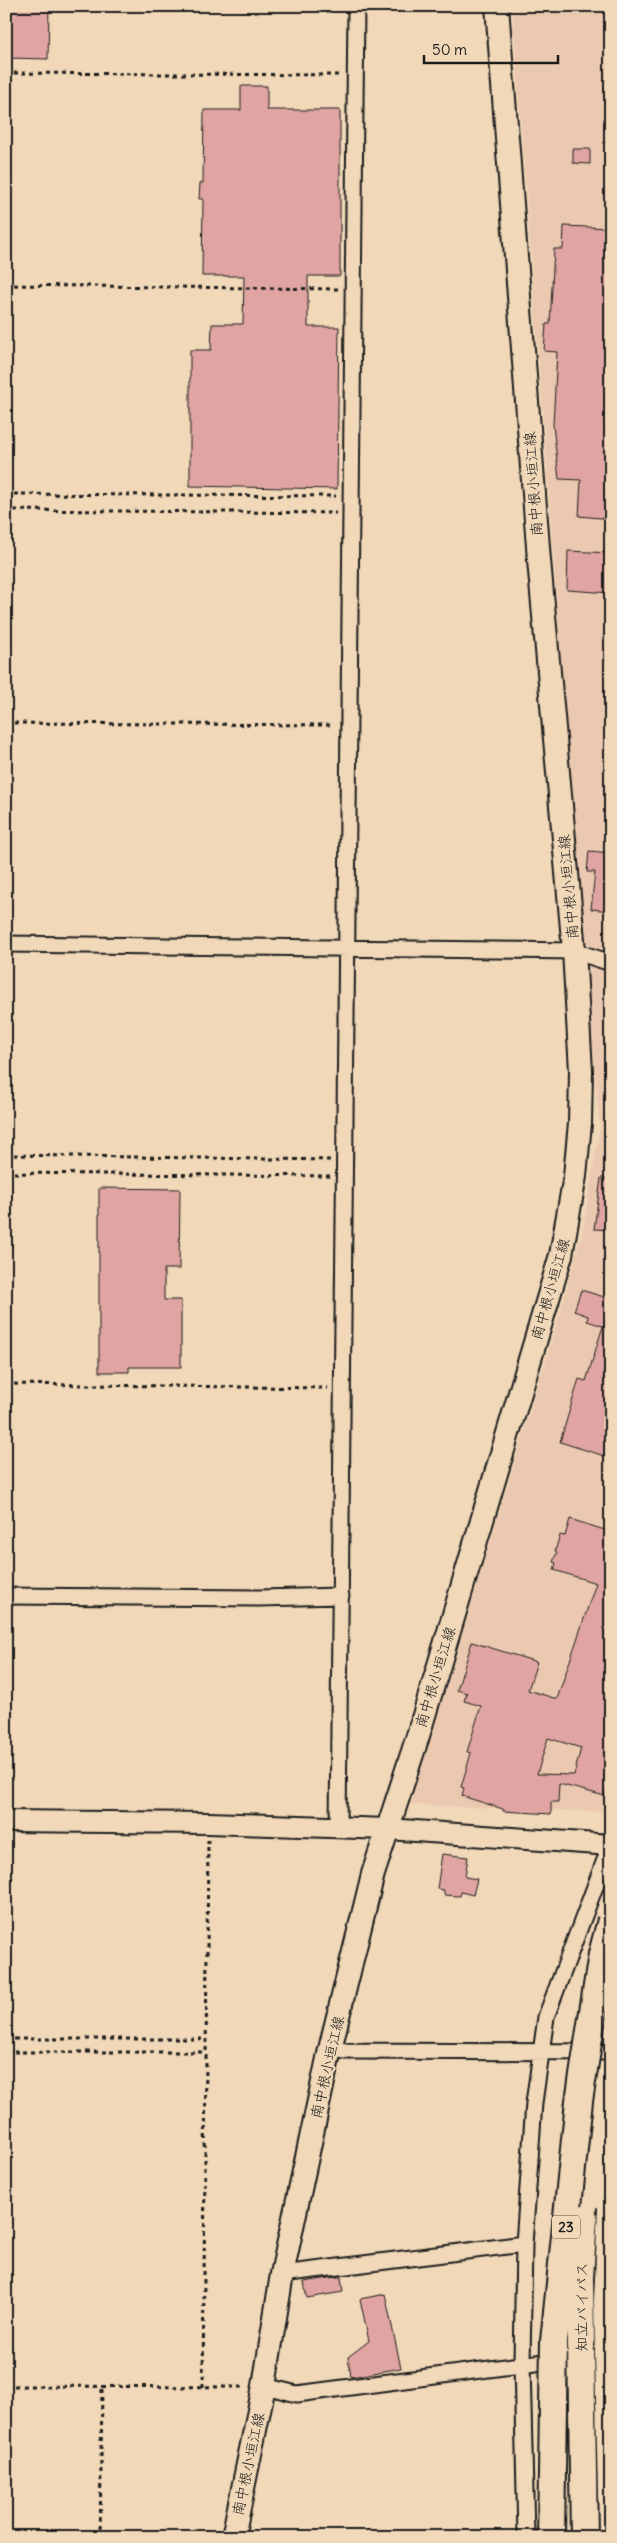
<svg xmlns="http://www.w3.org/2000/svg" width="617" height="2543" viewBox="0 0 617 2543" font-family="Delius,'Klee One',sans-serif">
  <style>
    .built { fill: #ebc9b1 }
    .building { fill: #e0a5a2; stroke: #1c1c1c; fill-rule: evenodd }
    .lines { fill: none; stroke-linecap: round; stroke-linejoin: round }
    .minor-casing { stroke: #1c1c1c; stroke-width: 19 }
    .tertiary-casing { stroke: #1c1c1c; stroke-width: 24 }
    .secondary-casing { stroke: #1c1c1c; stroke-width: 26 }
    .path { stroke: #1c1c1c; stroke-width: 3; stroke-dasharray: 4 4; stroke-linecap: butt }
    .minor { stroke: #f0d8b8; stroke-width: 15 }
    .tertiary { stroke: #f0d8b8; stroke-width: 20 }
    .secondary { stroke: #f0d8b8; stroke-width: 22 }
    .trunk-bridge-casing { stroke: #1c1c1c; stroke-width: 30; stroke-linecap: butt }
    .trunk-bridge { stroke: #f0d8b8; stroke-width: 26 }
    .labels { text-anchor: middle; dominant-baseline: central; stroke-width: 4.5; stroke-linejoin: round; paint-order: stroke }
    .shield { fill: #f0d8b8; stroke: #5c544b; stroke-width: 1 }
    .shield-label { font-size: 14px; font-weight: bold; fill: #1c1c1c }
    .street-label { font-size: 15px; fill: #1c1c1c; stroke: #f0d8b8 }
  </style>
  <rect width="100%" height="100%" fill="#f0d8b8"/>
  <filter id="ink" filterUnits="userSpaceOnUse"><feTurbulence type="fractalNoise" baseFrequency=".02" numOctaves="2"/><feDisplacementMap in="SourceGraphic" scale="10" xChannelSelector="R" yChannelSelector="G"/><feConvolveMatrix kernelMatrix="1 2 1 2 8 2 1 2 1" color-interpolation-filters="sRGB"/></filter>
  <g filter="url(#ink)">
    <!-- built -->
    <path class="built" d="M512,6H611V1812L410,1805L558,1320L583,1229L600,1126L582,934Z"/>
    <!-- building -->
    <path class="building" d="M6,6H49L48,59L6,58Z
      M241,86H267V110H340V276H308V327H339L337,489L190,486V350H211L212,324H243L244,276H202L203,199H199L200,183H203L204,110H241Z
      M573,149H590V164L573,163Z
      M564,226L611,228V519L579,516L581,480L559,479L553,425L557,352L544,351L546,324H550L554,249H563Z
      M568,551L611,553V593L567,590Z
      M589,851L611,853V911L591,909L595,872H587Z
      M601,1178H611V1230L594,1229Z
      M99,1188L180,1189L179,1269H164V1300H181V1367H129V1372H99Z
      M581,1290L611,1299V1458L560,1442L579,1379L586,1381L603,1326L587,1321L588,1316L574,1311Z
      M570,1519L611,1532V1774L605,1796L559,1784L558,1802H551V1814L503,1811V1809L462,1796L464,1788L461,1787L471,1753L467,1752L481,1706L464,1701L467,1693L457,1690L472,1642L537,1662L528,1690L557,1699L596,1583L554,1570L556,1563L553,1562L557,1552L555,1551L560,1535L565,1536ZM548,1738L581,1748L574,1775L537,1774Z
      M442,1854L468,1857L465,1877L477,1879L473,1895L461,1892L460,1896L444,1895V1890L437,1889Z
      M336,2277H341L343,2292L307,2298L304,2282Z
      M385,2294L401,2368L351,2377L348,2357L369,2341L360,2299Z"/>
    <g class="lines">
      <defs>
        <path id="minor" d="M6,944L574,951L611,963
          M6,1596L259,1598L341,1596
          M338,1827L356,6
          M330,2049L346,2051L611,2052
          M282,2274L524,2244
          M264,2386L297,2394L589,2356
          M526,2537L522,2363L524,2244L534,2103L546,2017L611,1844"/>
        <path id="tertiary" d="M6,1821L208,1823L388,1829L611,1845"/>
        <path id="secondary" d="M233,2537L264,2386L282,2274L330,2049L373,1874L417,1739L561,1255L575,1176L580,1123L581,1071L574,951L539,560L497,6"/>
      </defs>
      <!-- minor casing -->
      <use href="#minor" class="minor-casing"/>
      <!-- tertiary casing -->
      <use href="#tertiary" class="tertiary-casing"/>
      <!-- secondary casing -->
      <use href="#secondary" class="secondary-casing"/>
      <!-- path -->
      <path class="path" d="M6,73L341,75
        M6,285L338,289
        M6,494L336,496
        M6,510L336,513
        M6,723L333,725
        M6,1155L331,1160
        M6,1173L331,1176
        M6,1384L328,1388
        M6,2039H205
        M6,2052H205
        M6,2386L246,2387
        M203,2387L208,1840
        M100,2537L102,2387"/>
      <!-- minor -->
      <use href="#minor" class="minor"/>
      <!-- tertiary -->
      <use href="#tertiary" class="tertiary"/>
      <!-- secondary -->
      <use href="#secondary" class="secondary"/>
      <defs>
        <path id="trunk-bridge" d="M611,2208L607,2302L611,2496
          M584,2218L580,2278L584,2537
          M551,2537L554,2341L579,2101L602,1954L611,1920"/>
      </defs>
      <!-- trunk-bridge casing -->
      <use href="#trunk-bridge" class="trunk-bridge-casing"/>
      <!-- trunk-bridge -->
      <use href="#trunk-bridge" class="trunk-bridge"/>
    </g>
  </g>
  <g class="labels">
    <!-- shield labels -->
    <rect class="shield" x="552" y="2215.5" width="28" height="23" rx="4"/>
    <g class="shield-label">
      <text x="566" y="2227">23</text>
    </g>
    <!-- street labels -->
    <g class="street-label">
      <text transform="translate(533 484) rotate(-94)">南中根小垣江線</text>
      <text transform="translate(568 887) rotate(-95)">南中根小垣江線</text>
      <text transform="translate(550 1289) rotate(-74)">南中根小垣江線</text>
      <text transform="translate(435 1677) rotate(-73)">南中根小垣江線</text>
      <text transform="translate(327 2067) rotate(-77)">南中根小垣江線</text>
      <text transform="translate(581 2307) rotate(-90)">知立バイパス</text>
      <text transform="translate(248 2464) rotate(-78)">南中根小垣江線</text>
    </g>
  </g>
  <!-- margin -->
  <rect width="617" height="2543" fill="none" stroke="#f0d8b8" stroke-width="25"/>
  <rect x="12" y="12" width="592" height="2518" fill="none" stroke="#1c1c1c" stroke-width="2" filter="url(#ink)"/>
  <!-- scale -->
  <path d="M424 55v8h134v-8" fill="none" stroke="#1c1c1c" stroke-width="2.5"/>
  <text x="432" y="55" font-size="15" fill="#1c1c1c" stroke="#f0d8b8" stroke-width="4" paint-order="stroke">50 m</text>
</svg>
